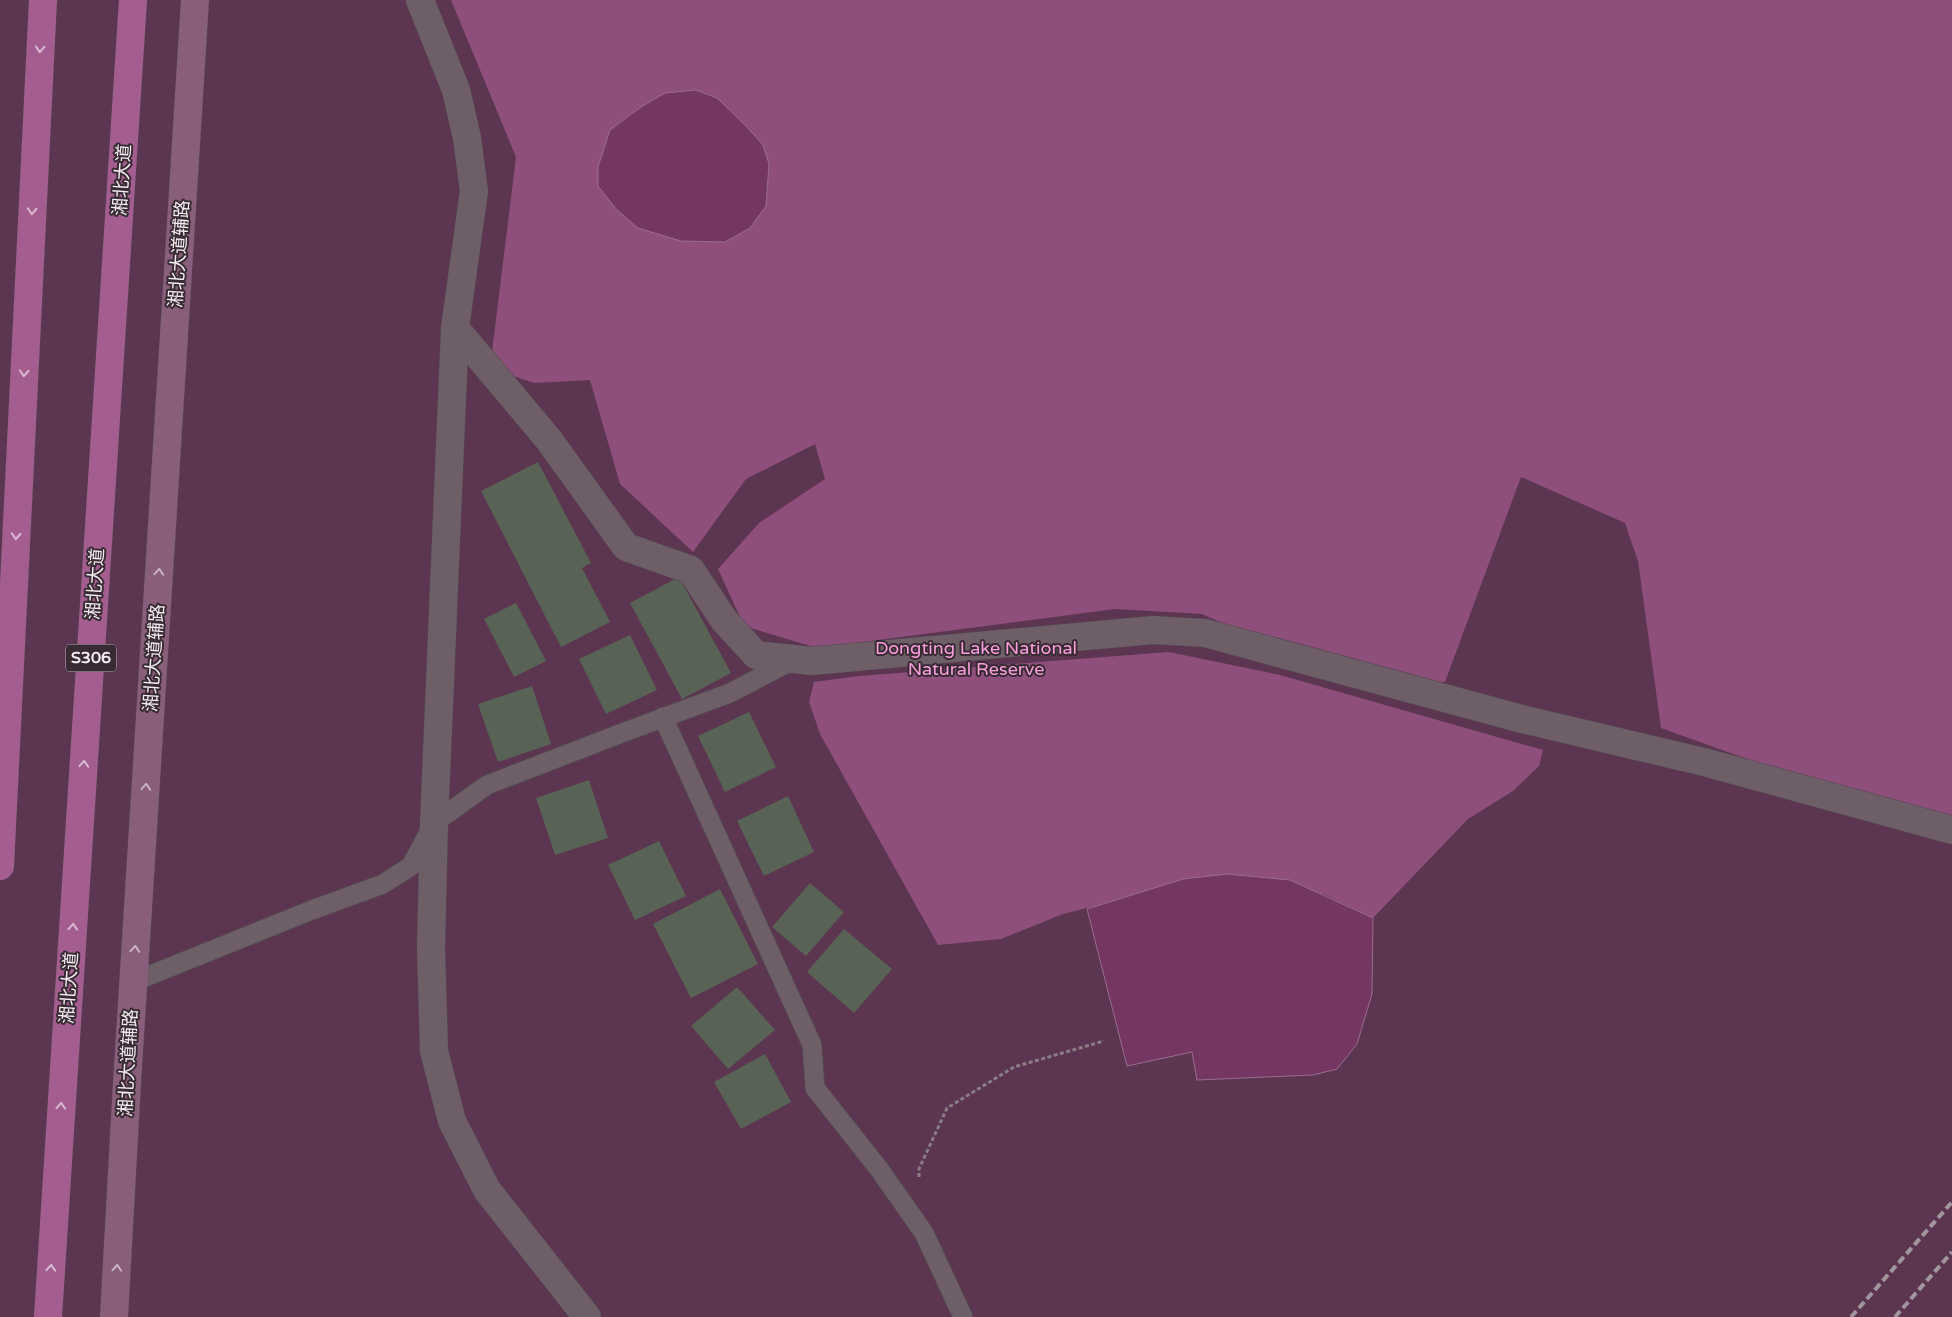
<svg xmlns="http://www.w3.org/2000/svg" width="1952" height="1317" viewBox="0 0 1952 1317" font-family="'Varela Round','Noto Sans SC',sans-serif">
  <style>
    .green { fill: #5c3550 }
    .forest { fill: #8e4f7b }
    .water { fill: #733762; stroke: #9a6e8e }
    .building { fill: #586355 }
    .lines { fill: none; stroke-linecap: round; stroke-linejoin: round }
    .service-casing { stroke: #534750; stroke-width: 21 }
    .minor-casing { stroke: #534750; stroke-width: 29 }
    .tertiary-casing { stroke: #534750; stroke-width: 29 }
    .secondary-casing { stroke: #534750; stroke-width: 29 }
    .primary-casing { stroke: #534750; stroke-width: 29 }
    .path { stroke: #8a7e86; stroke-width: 3; stroke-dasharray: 4 2.5; stroke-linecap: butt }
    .service { stroke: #6d5e67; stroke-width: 19 }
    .minor { stroke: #6d5e67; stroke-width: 28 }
    .tertiary { stroke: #6d5e67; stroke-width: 28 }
    .secondary { stroke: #885e7b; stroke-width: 28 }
    .primary { stroke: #a35d8f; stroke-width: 28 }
    .rail { stroke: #a1969d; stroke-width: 4; stroke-dasharray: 8 4; stroke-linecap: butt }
    .oneway { stroke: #d9bbd0 }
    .oneway2 { stroke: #cab4c3 }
    .labels { text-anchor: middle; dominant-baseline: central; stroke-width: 4; stroke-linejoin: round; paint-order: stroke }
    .shield { fill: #392b34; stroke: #bdb3ba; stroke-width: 1 }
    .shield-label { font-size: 16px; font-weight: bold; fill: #f6edf3 }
    .street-label { font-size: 18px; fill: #f6edf3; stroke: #392b34 }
    .park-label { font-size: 18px; fill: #fa9fde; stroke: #392b34 }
  </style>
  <rect width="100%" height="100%" fill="#392b34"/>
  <!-- green -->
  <path class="green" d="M0,0H1558L1952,72V1317H0Z"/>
  <!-- forest -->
  <path class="forest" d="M451,0H1952V833L1661,728L1638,561L1625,523L1521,477L1445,682L1360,684L1202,614L1115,609L817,648L744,626L718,569L759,523L825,479L815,444L746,479L693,552L620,484L590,380L534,383L490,368L516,157Z
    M1169,652L1280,675L1543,750L1539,766L1513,791L1468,819L1373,918L1323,894L1111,902L1063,914L1001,939L938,945L820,734L809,702L814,682L859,676Z"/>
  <!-- water -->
  <path class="water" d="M696,90L717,98L745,125L763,145L769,164L766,206L750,228L725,242L681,241L638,228L616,209L598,186V167L610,130L641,107L665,93Z
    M1227,874L1290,880L1373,918L1372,994L1357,1044L1337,1069L1313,1075L1197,1080L1192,1052L1127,1066L1087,909L1183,879Z"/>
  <!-- building -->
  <path class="building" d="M538,462L591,563L582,568L610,622L561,647L481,491Z
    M679,577L731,673L682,699L630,603Z
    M516,603L546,661L514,677L484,619Z
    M630,635L657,690L606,714L579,659Z
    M532,686L551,744L498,762L478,704Z
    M749,712L776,767L725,792L698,736Z
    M589,780L608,838L555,855L536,798Z
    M788,796L814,852L764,876L737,821Z
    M659,841L686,896L635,920L608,865Z
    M810,883L844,912L806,956L772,927Z
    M720,889L758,964L691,998L653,924Z
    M844,929L892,969L854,1013L807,972Z
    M737,987L775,1030L728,1069L691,1026Z
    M765,1054L791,1102L741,1129L714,1082Z"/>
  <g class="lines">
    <defs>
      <path id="service" d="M663,717L812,1045L815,1088L879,1169L924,1233L963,1317
        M133,982L312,910L383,884L411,866L434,823L487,785L622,733L730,693L795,659"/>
      <path id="minor" d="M455,328L549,440L626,547L691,570L724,620L756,655L812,661L1153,630L1205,633L1522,719L1704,762L1952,830"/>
      <path id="tertiary" d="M420,0L456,90L467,138L474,191L455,328L434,823L431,948L434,1051L452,1121L487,1190L587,1317"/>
      <path id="secondary" d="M114,1317L127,1083L195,0"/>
      <path id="primary" d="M0,866L43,0
        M48,1317L133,0"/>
    </defs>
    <!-- service casing -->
    <use href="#service" class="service-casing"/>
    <!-- minor casing -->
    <use href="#minor" class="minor-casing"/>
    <!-- tertiary casing -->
    <use href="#tertiary" class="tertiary-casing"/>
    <!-- secondary casing -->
    <use href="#secondary" class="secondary-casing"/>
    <!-- primary casing -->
    <use href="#primary" class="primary-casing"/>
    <!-- path -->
    <path class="path" d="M919,1177V1169L947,1108L1014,1067L1104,1041"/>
    <!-- service -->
    <use href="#service" class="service"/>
    <!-- minor -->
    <use href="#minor" class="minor"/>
    <!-- tertiary -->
    <use href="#tertiary" class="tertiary"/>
    <!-- secondary -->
    <use href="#secondary" class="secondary"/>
    <!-- primary -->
    <use href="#primary" class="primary"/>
    <!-- rail -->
    <path class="rail" d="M1851,1317L1952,1202
      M1895,1317L1952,1252"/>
  </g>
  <!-- one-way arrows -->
  <defs><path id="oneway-chevron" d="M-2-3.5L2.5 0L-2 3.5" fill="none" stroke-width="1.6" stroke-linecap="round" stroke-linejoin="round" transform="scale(1.25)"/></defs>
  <g class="oneway">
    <use href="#oneway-chevron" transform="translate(40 49) rotate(93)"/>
    <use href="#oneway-chevron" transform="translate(32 211) rotate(93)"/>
    <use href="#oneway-chevron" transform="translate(24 373) rotate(93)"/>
    <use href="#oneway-chevron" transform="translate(16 536) rotate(93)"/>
    <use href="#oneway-chevron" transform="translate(84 764) rotate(-86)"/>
    <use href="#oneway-chevron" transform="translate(73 927) rotate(-86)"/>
    <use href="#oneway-chevron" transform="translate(61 1106) rotate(-86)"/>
    <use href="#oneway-chevron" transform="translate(51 1268) rotate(-86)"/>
  </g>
  <g class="oneway2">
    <use href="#oneway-chevron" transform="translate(159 572) rotate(-86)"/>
    <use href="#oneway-chevron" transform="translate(146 787) rotate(-86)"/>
    <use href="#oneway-chevron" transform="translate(135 949) rotate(-86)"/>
    <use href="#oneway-chevron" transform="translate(117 1268) rotate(-87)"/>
  </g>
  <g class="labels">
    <!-- shield labels -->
    <rect class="shield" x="66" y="644.5" width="50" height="27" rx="4"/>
    <g class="shield-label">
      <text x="91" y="658">S306</text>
    </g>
    <!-- street labels -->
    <g class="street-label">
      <text transform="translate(122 180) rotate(-86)">湘北大道</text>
      <text transform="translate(179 254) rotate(-86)">湘北大道辅路</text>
      <text transform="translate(95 584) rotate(-86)">湘北大道</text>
      <text transform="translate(154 658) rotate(-86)">湘北大道辅路</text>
      <text transform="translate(69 988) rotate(-86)">湘北大道</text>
      <text transform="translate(128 1063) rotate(-87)">湘北大道辅路</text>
    </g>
    <!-- park labels -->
    <g class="park-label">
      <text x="976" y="648">Dongting Lake National<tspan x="976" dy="21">Natural Reserve</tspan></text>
    </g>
  </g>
</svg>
